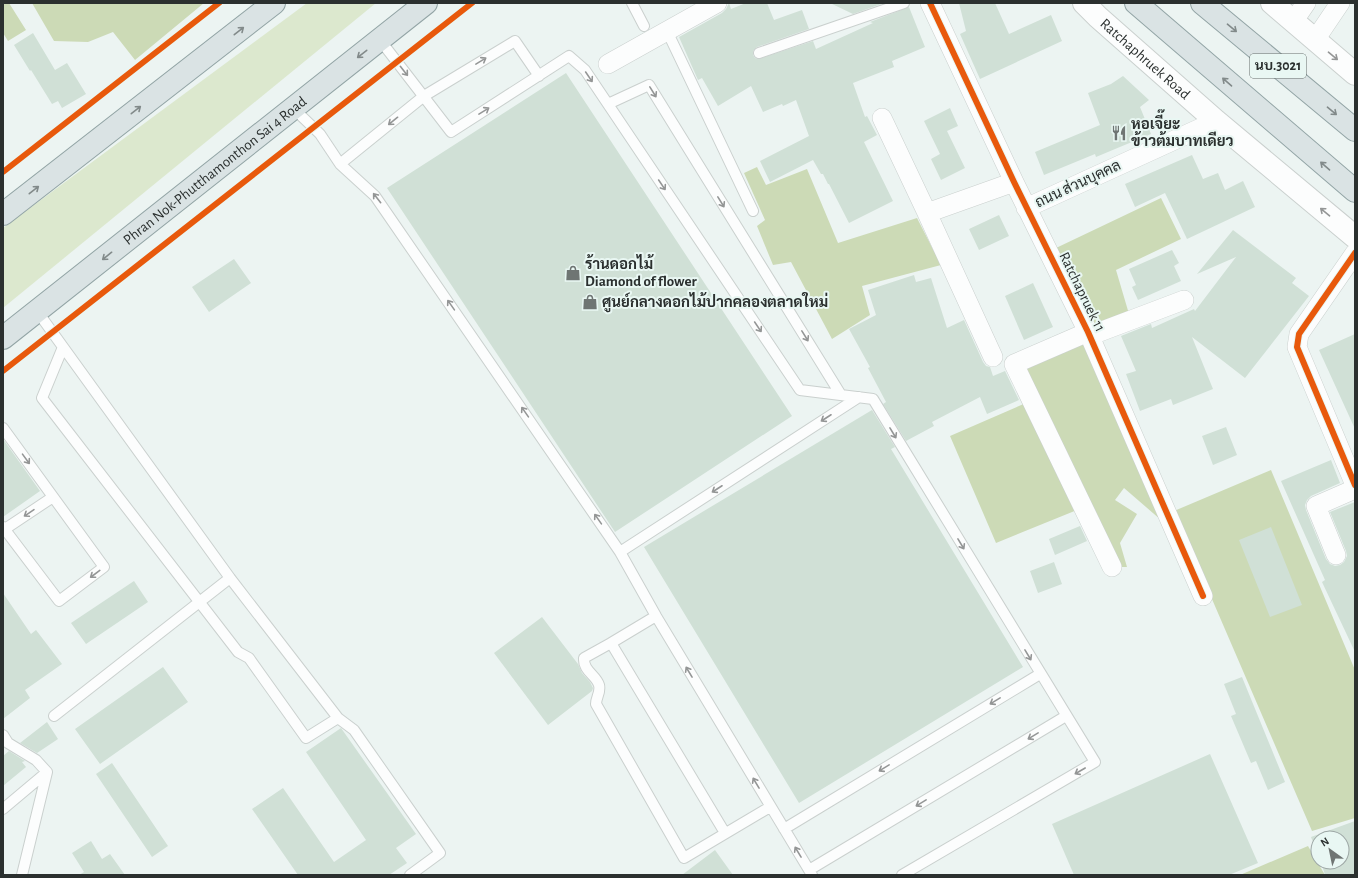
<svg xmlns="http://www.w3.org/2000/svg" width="1358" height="878" viewBox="0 0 1358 878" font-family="'Alegreya Sans',Sarabun,sans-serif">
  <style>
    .green { fill: #dce8ce }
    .forest { fill: #ccdab6 }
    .building { fill: #d0e0d6 }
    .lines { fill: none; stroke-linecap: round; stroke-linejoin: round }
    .lane-casing { stroke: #cad0ce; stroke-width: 12 }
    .street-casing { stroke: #cad0ce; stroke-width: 20 }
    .secondary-casing { stroke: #cad0ce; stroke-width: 24 }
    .primary-casing { stroke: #92a4a5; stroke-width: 24 }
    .lane { stroke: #fcfdfd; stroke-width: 10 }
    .street { stroke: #fcfdfd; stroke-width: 19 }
    .secondary { stroke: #fcfdfd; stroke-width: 22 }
    .primary { stroke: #dae3e4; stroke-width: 22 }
    .cycleway-casing { stroke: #e9f7f3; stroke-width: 8 }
    .cycleway { stroke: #e8590c; stroke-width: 6 }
    .oneway { stroke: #828a8a }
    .oneway2 { stroke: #949696 }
    .labels { text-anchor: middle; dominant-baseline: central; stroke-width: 4; stroke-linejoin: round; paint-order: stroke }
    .shield { fill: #e9f7f3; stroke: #646c6a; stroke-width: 1 }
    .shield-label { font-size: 14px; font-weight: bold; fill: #2b302f }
    .street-label { font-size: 15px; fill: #2b302f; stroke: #e9f7f3 }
    .poi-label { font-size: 15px; font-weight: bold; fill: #2b302f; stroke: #e9f7f3; text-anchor: start }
  </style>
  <rect width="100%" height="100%" fill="#ecf4f2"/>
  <!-- green -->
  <path class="green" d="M307,3H376L3,308V228Z"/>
  <!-- forest -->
  <path class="forest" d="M3,3H9L26,30L8,41L3,33Z
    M32,3H204L135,60L113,32L88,42L54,41Z
    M757,167L766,185L807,169L838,243L917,218L941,265L862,286L870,315L832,339L791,262L773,265L757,226L765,220L744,173Z
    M1161,198L1181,239L1116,270L1129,314L1094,325L1056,248Z
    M1083,341L1161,520L1124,488L1115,500L1137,514L1120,543L1127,567H1112L1024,369Z
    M1026,403L1077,510L996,543L950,436Z
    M1271,470L1355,670V818L1312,831L1174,511Z
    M1308,846L1325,875H1240Z"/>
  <!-- building -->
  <path class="building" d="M729,3L731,9L746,3H767L774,20L802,10L809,29L757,47L753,51V55L755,58L758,59L813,41L816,49L873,23L870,22L909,7L925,47L892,61L894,67L853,83L865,117L867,116L877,135L864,142L893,201L849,223L829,184H828L823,174H821L813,160L770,182L760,161L809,136L796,100L783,106L782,104L763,112L751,86L718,106L702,78L698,80L679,37L722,13L726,9Z
    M830,3H884L853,14Z
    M959,3H995L1009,34L1051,15L1062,41L980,79L960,34L966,31Z
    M33,33L55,70L67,63L86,94L62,108L58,101L52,104L31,70L30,71L14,45Z
    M566,73L792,416L615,532L387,188Z
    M1123,76L1149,100L1140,107L1151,134L1096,157L1095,154L1044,175L1035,152L1100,125L1088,93L1111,84Z
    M950,108L958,126L947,131L965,168L941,180L931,159L940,154L924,121Z
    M1192,155L1203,179L1218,173L1225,190L1243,181L1255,207L1187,239L1165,193L1135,207L1125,184Z
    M999,215L1009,236L979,250L969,229Z
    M1233,230L1296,278L1292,283L1309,296L1245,378L1192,337L1213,389L1173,405L1171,399L1140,411L1126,374L1136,371L1121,336L1151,324L1152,328L1194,309L1195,311L1236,257L1197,274Z
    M1172,250L1179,263L1174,266L1181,281L1138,300L1132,287L1136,285L1129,269Z
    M234,259L251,283L209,312L192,287Z
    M914,275L916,282L931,278L947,328L964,320L983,362L986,366L990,367L993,376L1005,371L1019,400L987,414L980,397L932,422L934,426L906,441L883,404L886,402L868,368L870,367L849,329L876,315L868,290Z
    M1033,283L1053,327L1024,340L1005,296Z
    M1355,334V429L1319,350Z
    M872,410L895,447L891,449L1023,667L799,803L644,547Z
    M1226,427L1237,455L1213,465L1202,436Z
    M3,439L40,491L3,517Z
    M1331,460L1340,483L1311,496L1307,500L1305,505L1306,510L1326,559L1330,564L1335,566L1340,565L1344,562L1347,556L1346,551L1330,512L1355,502V652L1322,582L1325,580L1281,481Z
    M1080,526L1087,541L1055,555L1049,539Z
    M1271,527L1302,605L1270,617L1239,540Z
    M1054,562L1062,584L1038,593L1030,571Z
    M134,581L148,602L86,644L71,623Z
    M3,593L31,634L36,630L62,664L25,690L30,698L3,719Z
    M542,617L578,664L582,673L590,682L593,688L592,691L548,725L494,653Z
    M163,667L188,702L100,764L75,729Z
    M1242,677L1285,782L1268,790L1256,761L1251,763L1231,716L1236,714L1224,684Z
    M47,722L58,739L37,753L20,743Z
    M341,728L416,834L396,848L407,863L389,875H298L252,809L283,788L334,862L366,840L306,752Z
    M9,751L25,761L22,762L26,767L3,786V756Z
    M1210,754L1258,863L1229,875H1074L1052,824Z
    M112,763L168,846L152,857L96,774Z
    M1355,821V875H1325L1321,862H1342V838H1318V855L1311,837Z
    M91,841L102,859L110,854L125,875H79L84,872L72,853Z
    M715,850L733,875H682Z"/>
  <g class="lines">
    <defs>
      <path id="lane" d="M632,3L644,26
        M667,31L753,211
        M380,40L451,132L569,56L585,70L800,390L873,399L1095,762L902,875
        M759,53L904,3
        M608,104L649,85L841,395
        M293,108L320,134L340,164L375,196L620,552L656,616L812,875
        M340,164L424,96L515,41L539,76
        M37,311L230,578L338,718L354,730L440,853L410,875
        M63,347L42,398L238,652L249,658L306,738L338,718
        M3,428L104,567L59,601L3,527
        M5,529L53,497
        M620,552L859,397
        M656,616L611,643L584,658C583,671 596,675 599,685C601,692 596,697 596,704L684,858L770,807
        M611,643L725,833
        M54,716L230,578
        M3,735L8,743L36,760L47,772
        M3,809L47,772
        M784,829L1040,674
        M809,870L1066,716
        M22,875L47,772"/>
      <path id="street" d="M930,3L1014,182L1088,332L1203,596
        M1293,22L1306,3
        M1315,40L1340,3
        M608,64L717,3
        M882,118L927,213
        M1026,208L1216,121
        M1355,253L1299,334L1297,347L1355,485
        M1088,332L1014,364L1112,567
        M1089,336L1184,300
        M993,357L927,213L1014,182
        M1336,555L1316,506L1355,489"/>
      <g id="secondary">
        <path id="s1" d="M1084,3L1098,17L1216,121L1355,237"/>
        <path d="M1272,3L1355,74"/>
      </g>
      <g id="primary">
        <path d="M1136,3L1355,191"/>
        <path d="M1202,3L1355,130"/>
        <path d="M3,214L274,3"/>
        <path id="s2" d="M3,338L426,3"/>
      </g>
    </defs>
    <!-- lane casing -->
    <use href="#lane" class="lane-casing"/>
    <!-- street casing -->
    <use href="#street" class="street-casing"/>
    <!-- secondary casing -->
    <use href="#secondary" class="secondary-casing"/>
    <!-- primary casing -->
    <use href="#primary" class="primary-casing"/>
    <!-- lane -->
    <use href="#lane" class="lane"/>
    <!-- street -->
    <use href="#street" class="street"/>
    <!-- secondary -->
    <use href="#secondary" class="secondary"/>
    <!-- primary -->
    <use href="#primary" class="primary"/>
    <defs>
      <path id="cycleway" d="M930,3L1014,182L1088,332L1203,596
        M3,172L219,3
        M1355,253L1299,334L1297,347L1355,485
        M3,371L472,3"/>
    </defs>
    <!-- cycleway casing -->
    <use href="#cycleway" class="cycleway-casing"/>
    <!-- cycleway -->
    <use href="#cycleway" class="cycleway"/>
  </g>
  <!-- one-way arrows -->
  <defs><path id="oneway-shaft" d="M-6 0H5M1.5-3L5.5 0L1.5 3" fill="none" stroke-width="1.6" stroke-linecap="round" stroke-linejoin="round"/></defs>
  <g class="oneway">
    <use href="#oneway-shaft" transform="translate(1232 28) rotate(40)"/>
    <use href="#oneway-shaft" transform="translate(239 31) rotate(-38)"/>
    <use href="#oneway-shaft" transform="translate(362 54) rotate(142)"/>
    <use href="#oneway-shaft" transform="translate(1227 82) rotate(-139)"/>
    <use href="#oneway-shaft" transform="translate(136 110) rotate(-38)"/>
    <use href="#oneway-shaft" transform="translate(1332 111) rotate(40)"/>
    <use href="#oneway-shaft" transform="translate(1325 166) rotate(-139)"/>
    <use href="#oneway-shaft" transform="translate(34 190) rotate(-38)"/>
    <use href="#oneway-shaft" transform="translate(107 256) rotate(141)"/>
  </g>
  <g class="oneway2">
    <use href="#oneway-shaft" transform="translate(1333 56) rotate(40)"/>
    <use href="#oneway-shaft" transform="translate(481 61) rotate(-31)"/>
    <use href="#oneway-shaft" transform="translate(404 71) rotate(52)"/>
    <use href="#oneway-shaft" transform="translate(589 77) rotate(56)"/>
    <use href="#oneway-shaft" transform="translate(653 92) rotate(58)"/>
    <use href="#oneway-shaft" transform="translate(484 111) rotate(-32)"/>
    <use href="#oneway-shaft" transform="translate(393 121) rotate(141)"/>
    <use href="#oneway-shaft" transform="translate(662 185) rotate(56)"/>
    <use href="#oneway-shaft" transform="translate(377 198) rotate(-128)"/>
    <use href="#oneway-shaft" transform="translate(721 202) rotate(58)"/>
    <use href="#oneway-shaft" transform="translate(1325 212) rotate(-140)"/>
    <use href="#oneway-shaft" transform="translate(451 305) rotate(-125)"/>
    <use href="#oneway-shaft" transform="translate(758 327) rotate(56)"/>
    <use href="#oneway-shaft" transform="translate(805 336) rotate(58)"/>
    <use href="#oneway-shaft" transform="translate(525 412) rotate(-125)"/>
    <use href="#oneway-shaft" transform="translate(826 418) rotate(147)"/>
    <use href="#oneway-shaft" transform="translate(893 433) rotate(59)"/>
    <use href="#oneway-shaft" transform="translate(26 459) rotate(54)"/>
    <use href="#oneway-shaft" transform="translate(717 489) rotate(147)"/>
    <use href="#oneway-shaft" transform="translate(29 513) rotate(146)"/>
    <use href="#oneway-shaft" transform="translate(598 519) rotate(-125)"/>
    <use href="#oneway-shaft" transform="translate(961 544) rotate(59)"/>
    <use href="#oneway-shaft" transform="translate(95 574) rotate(143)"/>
    <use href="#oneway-shaft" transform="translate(1028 655) rotate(59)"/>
    <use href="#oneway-shaft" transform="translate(689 672) rotate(-121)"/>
    <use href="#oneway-shaft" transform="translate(995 701) rotate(149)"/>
    <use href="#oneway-shaft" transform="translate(1033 736) rotate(149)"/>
    <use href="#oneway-shaft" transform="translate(884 768) rotate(149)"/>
    <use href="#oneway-shaft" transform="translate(1080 771) rotate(150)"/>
    <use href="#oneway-shaft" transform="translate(756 783) rotate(-121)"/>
    <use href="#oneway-shaft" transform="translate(921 803) rotate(149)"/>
    <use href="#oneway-shaft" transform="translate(798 852) rotate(-121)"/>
  </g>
  <!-- icons -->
  <defs>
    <symbol id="restaurant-bare" viewBox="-9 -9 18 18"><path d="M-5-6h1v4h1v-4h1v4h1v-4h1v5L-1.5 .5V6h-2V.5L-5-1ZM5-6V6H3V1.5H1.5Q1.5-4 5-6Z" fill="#6f7573" stroke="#e9f7f3" stroke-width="2.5" paint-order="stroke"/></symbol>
    <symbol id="shop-bare" viewBox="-9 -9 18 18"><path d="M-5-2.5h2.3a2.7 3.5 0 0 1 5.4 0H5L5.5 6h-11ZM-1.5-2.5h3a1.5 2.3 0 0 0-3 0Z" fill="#6f7573" stroke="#e9f7f3" stroke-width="2.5" paint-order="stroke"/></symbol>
  </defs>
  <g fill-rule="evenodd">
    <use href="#restaurant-bare" x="1108" y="122" width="22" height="22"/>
    <use href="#shop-bare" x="562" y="262" width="22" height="22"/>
    <use href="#shop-bare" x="579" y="291" width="22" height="22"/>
  </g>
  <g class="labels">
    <!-- shield labels -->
    <rect class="shield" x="1250" y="54" width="56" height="24" rx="3"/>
    <g class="shield-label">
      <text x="1278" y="66">นบ.3021</text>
    </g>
    <!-- street labels -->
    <g class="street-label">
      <text stroke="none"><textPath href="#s1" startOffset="83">Ratchaphruek Road</textPath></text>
      <text stroke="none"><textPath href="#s2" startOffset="270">Phran Nok-Phutthamonthon Sai 4 Road</textPath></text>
      <text transform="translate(1078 184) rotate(-25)">ถนน ส่วนบุคคล</text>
      <text transform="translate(1082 292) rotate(64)">Ratchapruek 11</text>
    </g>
    <!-- poi labels -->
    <g class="poi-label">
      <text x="1131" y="124">หอเจี๊ยะ<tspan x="1131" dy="17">ข้าวต้มบาทเดียว</tspan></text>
      <text x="585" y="264">ร้านดอกไม้<tspan x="585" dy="17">Diamond of flower</tspan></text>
      <text x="602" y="302">ศูนย์กลางดอกไม้ปากคลองตลาดใหม่</text>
    </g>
  </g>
  <!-- border -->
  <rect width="1358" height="878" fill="none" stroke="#2b302f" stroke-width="8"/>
  <!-- north arrow -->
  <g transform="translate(1330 850) rotate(327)"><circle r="19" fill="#e9f7f3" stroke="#9da7a5"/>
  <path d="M0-3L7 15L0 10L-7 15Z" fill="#6f7573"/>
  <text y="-6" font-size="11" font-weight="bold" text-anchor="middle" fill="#2b302f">N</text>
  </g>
</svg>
